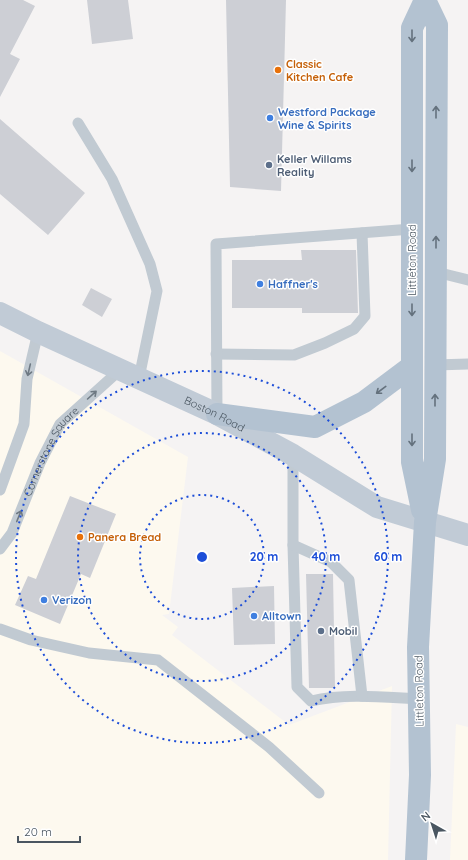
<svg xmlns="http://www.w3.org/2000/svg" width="468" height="860" viewBox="0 0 468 860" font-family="Quicksand,sans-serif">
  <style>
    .commercial { fill: #fdf9ef }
    .building { fill: #cdcfd5 }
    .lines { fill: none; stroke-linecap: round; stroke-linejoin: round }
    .lane { stroke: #c1cad2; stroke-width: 11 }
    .secondary { stroke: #c1cbd6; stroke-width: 22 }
    .primary { stroke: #b3c2d1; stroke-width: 22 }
    .oneway { stroke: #64717d }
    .oneway2 { stroke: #6e7983 }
    .ring { fill: none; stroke: #1d4ed8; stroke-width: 2; stroke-dasharray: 2 4 }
    .food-dot { fill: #e8710a; stroke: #fff; stroke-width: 1.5 }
    .shop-dot { fill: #3f7fe0; stroke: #fff; stroke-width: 1.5 }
    .service-dot { fill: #5c6f8a; stroke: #fff; stroke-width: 1.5 }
    .labels { text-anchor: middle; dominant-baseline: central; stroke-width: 3; stroke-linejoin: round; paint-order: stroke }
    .food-label { font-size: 11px; font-weight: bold; fill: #c56008; stroke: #fff; text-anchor: start }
    .shop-label { font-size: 11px; font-weight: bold; fill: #366cbe; stroke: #fff; text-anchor: start }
    .service-label { font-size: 11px; font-weight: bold; fill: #4e5e75; stroke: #fff; text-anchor: start }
    .street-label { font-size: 11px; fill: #4a5661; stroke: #fff }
    .centre { fill: #1d4ed8; stroke: #fff; stroke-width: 2 }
    .ring-label { font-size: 12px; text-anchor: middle; font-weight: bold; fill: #1d4ed8; stroke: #fff; stroke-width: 3; stroke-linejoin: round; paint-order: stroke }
  </style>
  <rect width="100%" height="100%" fill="#f5f3f3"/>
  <!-- commercial -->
  <path class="commercial" d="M0,351L188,457L169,614L162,615L178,627L172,635L289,725L392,686L388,860H0Z
    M456,724L468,727V860H450Z"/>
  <!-- building -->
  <path class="building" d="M0,0H23L35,6L10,54L20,59L0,97Z
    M87,0H128L133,39L92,44Z
    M226,0H286L281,191L230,187Z
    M0,119L85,193L48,235L0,194Z
    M301,250H356L358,313H302V308H232V260H302Z
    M91,288L112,299L102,317L82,305Z
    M70,496L116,514L90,578L81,574L60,624L15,605L28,576L36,579Z
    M306,574H333L335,688H309Z
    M274,586L275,644L234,645L232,588Z"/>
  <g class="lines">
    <!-- lane -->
    <g class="lane">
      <path d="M78,123L112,179L150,264L157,291L139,378"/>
      <path d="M436,272L468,280"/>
      <path d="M216,354L294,355L325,343L354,329L365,316L362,233"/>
      <path d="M435,365L468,364"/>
      <path d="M217,414L216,244L412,229"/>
      <path d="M293,455V545L297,687L311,701C346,693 382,697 418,699"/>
      <path d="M0,490L24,424L27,379L38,332"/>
      <path d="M293,545L331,562L349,580L362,696"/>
      <path id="s1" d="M0,549L12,533L40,463L60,424L121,369"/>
      <path d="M0,629L31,640L89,653L158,660L269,747L319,793"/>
    </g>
    <!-- secondary -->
    <path class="secondary" id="s2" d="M0,313L38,332L217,414L293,455L377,507L468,535"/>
    <!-- primary -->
    <path class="primary" d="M217,414L315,427L364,402L412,366
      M422,510L412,462V28L425,0
      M416,860L420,775L418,647L425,522L435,459L437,25L425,0"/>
  </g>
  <!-- one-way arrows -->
  <defs><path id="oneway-shaft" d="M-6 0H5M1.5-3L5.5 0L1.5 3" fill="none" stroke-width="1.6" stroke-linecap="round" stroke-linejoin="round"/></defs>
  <g class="oneway">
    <use href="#oneway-shaft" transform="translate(412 36) rotate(90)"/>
    <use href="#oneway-shaft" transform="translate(436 112) rotate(-90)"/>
    <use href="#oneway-shaft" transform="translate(412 166) rotate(90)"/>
    <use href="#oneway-shaft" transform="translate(436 242) rotate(-90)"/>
    <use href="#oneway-shaft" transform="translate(412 310) rotate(90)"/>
    <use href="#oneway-shaft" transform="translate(381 390) rotate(143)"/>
    <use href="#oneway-shaft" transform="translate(435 400) rotate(-90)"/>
    <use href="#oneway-shaft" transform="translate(412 440) rotate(90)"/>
  </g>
  <g class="oneway2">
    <use href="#oneway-shaft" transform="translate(29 370) rotate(103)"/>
    <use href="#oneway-shaft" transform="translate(92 395) rotate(-42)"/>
    <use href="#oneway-shaft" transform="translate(19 516) rotate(-68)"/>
  </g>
  <!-- distance rings -->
  <g class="ring">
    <circle cx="202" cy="557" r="62"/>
    <circle cx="202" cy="557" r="124"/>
    <circle cx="202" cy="557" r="186"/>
  </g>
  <!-- markers -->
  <g class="food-dot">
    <circle cx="278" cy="70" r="4"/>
    <circle cx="80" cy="537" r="4"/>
  </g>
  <g class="shop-dot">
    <circle cx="270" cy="118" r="4"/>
    <circle cx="260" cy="284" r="4"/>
    <circle cx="44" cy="600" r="4"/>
    <circle cx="254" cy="616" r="4"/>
  </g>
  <g class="service-dot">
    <circle cx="269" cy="165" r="4"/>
    <circle cx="321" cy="631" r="4"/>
  </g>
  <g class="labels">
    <!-- food labels -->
    <g class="food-label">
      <text x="286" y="64">Classic<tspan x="286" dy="13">Kitchen Cafe</tspan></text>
      <text x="88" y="537">Panera Bread</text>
    </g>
    <!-- shop labels -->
    <g class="shop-label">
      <text x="278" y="112">Westford Package<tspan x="278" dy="13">Wine &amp; Spirits</tspan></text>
      <text x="268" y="284">Haffner's</text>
      <text x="52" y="600">Verizon</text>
      <text x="262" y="616">Alltown</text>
    </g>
    <!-- service labels -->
    <g class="service-label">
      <text x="277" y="159">Keller Willams<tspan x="277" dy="13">Reality</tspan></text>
      <text x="329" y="631">Mobil</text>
    </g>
    <!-- street labels -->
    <g class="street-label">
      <text transform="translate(412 260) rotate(-90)">Littleton Road</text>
      <text stroke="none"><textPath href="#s2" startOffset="237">Boston Road</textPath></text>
      <text stroke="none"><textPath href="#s1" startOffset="111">Cornerstone Square</textPath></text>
      <text transform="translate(419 691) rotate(-91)">Littleton Road</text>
    </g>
  </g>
  <circle cx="202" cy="557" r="6" class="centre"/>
  <g class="ring-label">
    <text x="264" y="561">20 m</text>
    <text x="326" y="561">40 m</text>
    <text x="388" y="561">60 m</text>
  </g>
  <!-- north arrow -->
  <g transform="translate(432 824) rotate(321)" stroke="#ffffff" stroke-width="3" paint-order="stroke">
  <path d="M0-3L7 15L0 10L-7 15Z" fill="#4a5661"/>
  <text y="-6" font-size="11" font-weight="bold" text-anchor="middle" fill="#4a5661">N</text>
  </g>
  <!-- scale -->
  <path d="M18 836v6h62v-6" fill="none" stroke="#4a5661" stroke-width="2"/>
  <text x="24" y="836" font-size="12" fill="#4a5661" stroke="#ffffff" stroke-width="3" paint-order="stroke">20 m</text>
</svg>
